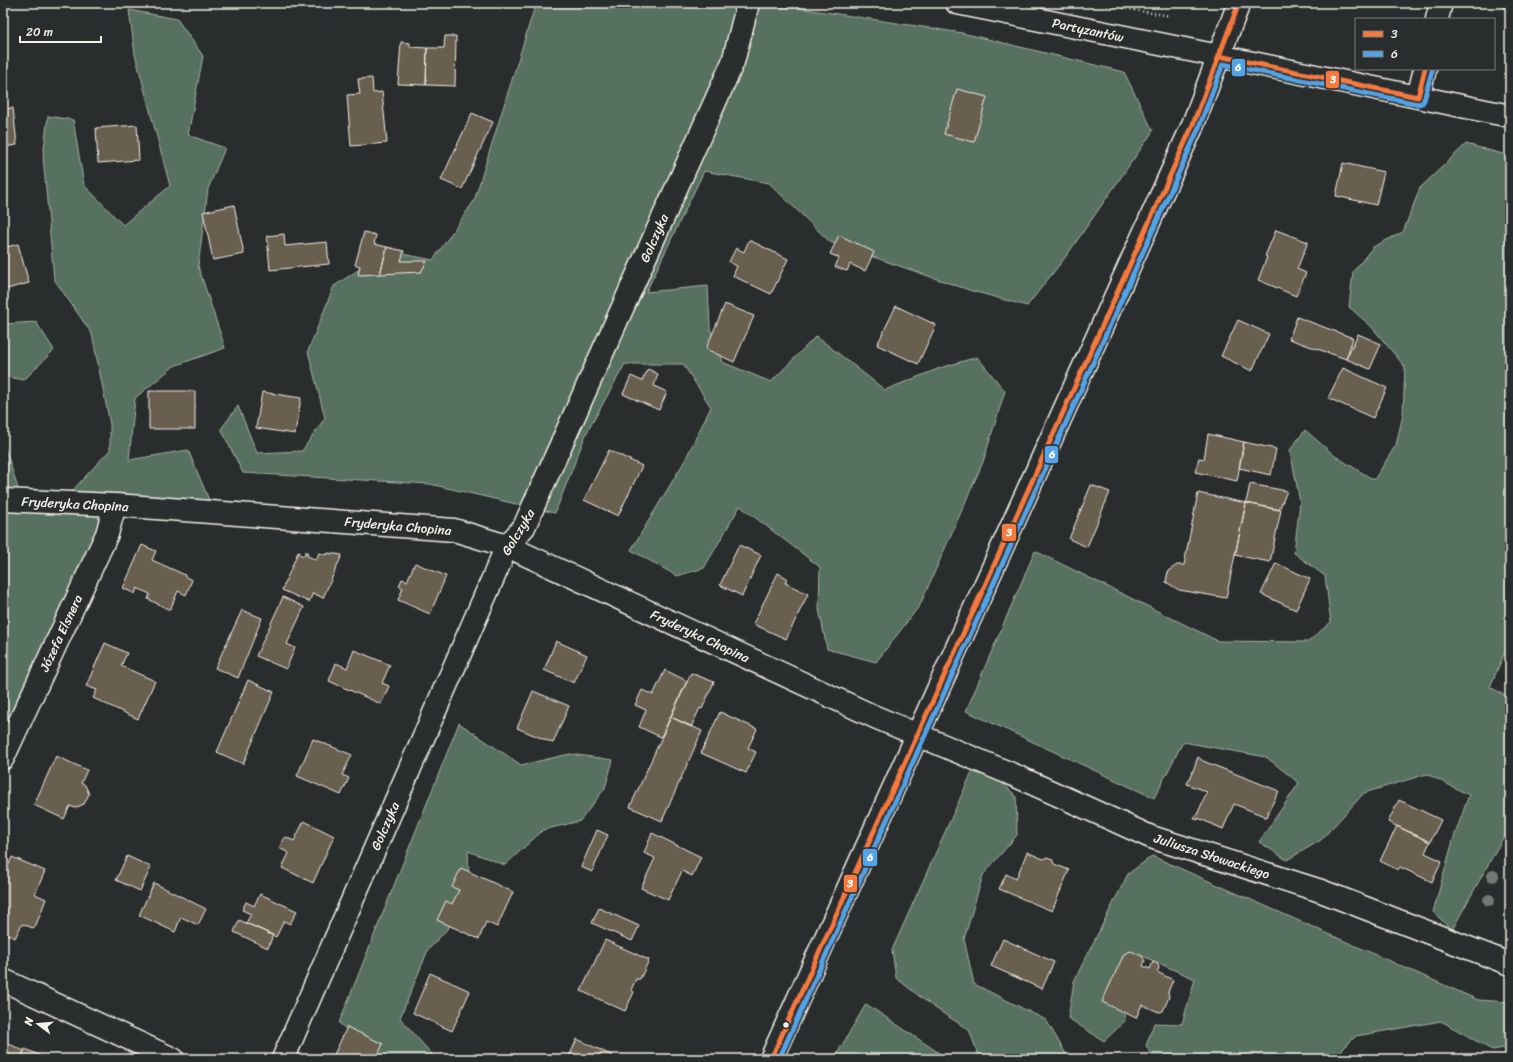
<svg xmlns="http://www.w3.org/2000/svg" width="1513" height="1062" viewBox="0 0 1513 1062" font-family="Sriracha,sans-serif">
  <style>
    .green { fill: #57715f; stroke: #a6b1a4 }
    .building { fill: #695f50; stroke: #f4f1e8 }
    .lines { fill: none; stroke-linecap: round; stroke-linejoin: round }
    .minor-casing { stroke: #f4f1e8; stroke-width: 25 }
    .tertiary-casing { stroke: #f4f1e8; stroke-width: 25 }
    .secondary-casing { stroke: #f4f1e8; stroke-width: 25 }
    .path { stroke: #f4f1e8; stroke-width: 2.5; stroke-dasharray: 1 3; stroke-linecap: butt }
    .minor { stroke: #2a2d2e; stroke-width: 22 }
    .tertiary { stroke: #2a2d2e; stroke-width: 22 }
    .secondary { stroke: #2a2d2e; stroke-width: 22 }
    .bus-1-casing { stroke: #2a2d2e; stroke-width: 8 }
    .bus-2-casing { stroke: #2a2d2e; stroke-width: 8 }
    .bus-1 { stroke: #f6793e; stroke-width: 5 }
    .bus-2 { stroke: #53a3e8; stroke-width: 5 }
    .tree { fill: #727972 }
    .bus-dot { fill: #f4f1e8; stroke: #2a2d2e; stroke-width: 1.5 }
    .labels { text-anchor: middle; dominant-baseline: central; stroke-width: 3.5; stroke-linejoin: round; paint-order: stroke }
    .street-label { font-size: 13px; fill: #f4f1e8; stroke: #2a2d2e }
    .line-badge { stroke: #2a2d2e; stroke-width: 1.5 }
    .badge-label { font-size: 11px; text-anchor: middle; font-weight: bold; fill: #fff }
  </style>
  <rect width="100%" height="100%" fill="#2a2d2e"/>
  <filter id="ink" filterUnits="userSpaceOnUse"><feTurbulence type="fractalNoise" baseFrequency=".025" numOctaves="2"/><feDisplacementMap in="SourceGraphic" scale="8" xChannelSelector="R" yChannelSelector="G"/><feConvolveMatrix kernelMatrix="1 2 1 2 8 2 1 2 1" color-interpolation-filters="sRGB"/></filter>
  <g filter="url(#ink)">
    <!-- green -->
    <path class="green" d="M536,3H673L792,7L962,33L1124,72L1153,131L1067,255L1027,306L969,290L830,242L769,183L704,171L646,292L708,286L710,328L722,362L771,382L816,336L885,390L940,368L977,357L1005,391L983,462L920,605L876,662L827,649L819,609L820,567L740,506L704,568L677,576L631,550L684,462L711,407L683,364H625L586,434L555,513L430,484L243,473L221,429L238,406L257,453L302,451L325,418L308,351L334,286L387,251L433,260L474,201Z
      M129,10L177,19L203,56L188,135L225,148L208,189L198,266L225,348L174,366L135,398L129,460L188,450L212,507L188,518L113,517L3,748V441L21,498L60,504L110,450V424L92,334L54,279L43,156L48,116L73,120L84,185L123,225L170,186L135,54Z
      M1466,144L1510,156V640L1490,687L1510,698V825L1452,930L1433,912L1454,837L1469,795L1427,774L1364,793L1321,840L1287,860L1259,842L1299,783L1266,757L1183,742L1154,798L966,711L1035,551L1218,641L1308,642L1331,622L1325,576L1294,553L1300,502L1290,450L1305,430L1335,456L1374,480L1396,445L1403,415L1405,367L1371,326L1349,307L1353,272L1373,247L1403,232L1420,188Z
      M36,322L54,350L24,380L3,376V324Z
      M459,723L521,765L570,754L613,760L605,788L580,821L543,830L505,865L468,851L470,904L428,950L400,1018L436,1059H382L339,1023Z
      M972,772L997,778L1016,796L1017,835L983,875L964,939L974,984L1046,1020L1069,1059H980L969,1030L932,1006L896,978L892,950Z
      M1152,856L1478,1000L1510,1002V1047L1492,1050L1441,1021L1356,1036L1333,1059H1155L1146,1046L1154,1023L1182,1024L1195,979L1138,954L1120,990L1125,1021L1104,1041L1068,1018L1074,981L1128,874Z
      M866,1004L948,1059H834Z"/>
    <!-- building -->
    <path class="building" d="M1502,3H1510V9L1502,7Z
      M445,36H456L455,86L426,85L427,48H444Z
      M401,42L410,43V47L427,48L426,85L398,84Z
      M372,78L373,93L382,92L387,143L351,146L347,95L360,94L358,79Z
      M957,89L987,97L974,142L944,134Z
      M13,108L17,145L3,147V109Z
      M472,113L493,122L462,189L441,180Z
      M137,125L139,160L98,163L96,128Z
      M3,148L5,164H3Z
      M1343,163L1384,172L1376,205L1336,196Z
      M234,205L244,254L213,260L203,212Z
      M1276,230L1308,242L1297,269L1306,273L1296,296L1258,280L1267,257L1265,256Z
      M364,232L376,235L374,244L387,247L380,274L358,275L360,266L355,265Z
      M284,234L285,246L327,242L329,264L270,270L267,236Z
      M839,235L874,252L865,271L850,264L847,271L835,267L839,258L830,254Z
      M749,240L788,259L771,294L733,276L737,266L729,262L736,248L744,252Z
      M18,244L29,283L3,290V248Z
      M387,247L404,251L401,261H427L421,272L380,274Z
      M725,304L754,316L734,362L706,349Z
      M896,306L936,325L918,364L877,345Z
      M1297,317L1353,338L1346,359L1289,339Z
      M1238,320L1269,334L1252,371L1221,356Z
      M1358,334L1381,344L1370,369L1346,359Z
      M1343,368L1387,388L1373,418L1328,398Z
      M648,369L658,374L654,386L667,392L659,410L623,394L631,376L642,381Z
      M149,391H195V429H149Z
      M262,392L301,398L295,434L256,428Z
      M1208,434L1244,442L1237,481L1195,472L1199,458L1204,459Z
      M1244,442L1276,449L1271,475L1239,468Z
      M609,450L642,466L618,516L584,500Z
      M1250,484L1287,491L1279,510L1246,503Z
      M1091,485L1110,492L1087,547L1069,539Z
      M1198,493L1246,503L1226,598L1179,590L1166,582L1168,571L1177,565H1184Z
      M1246,503L1281,510L1270,562L1235,555Z
      M142,545L156,551L152,560L185,575L184,576L192,580L186,595L178,591L170,610L148,599L150,594L137,588L135,594L123,588Z
      M739,545L761,555L742,596L720,585Z
      M298,552H300L299,554L304,556L305,552H308L306,555L316,560L319,553L327,555L328,553L342,555L323,598L313,593L309,602L282,590Z
      M415,563L446,576L430,614L398,600L403,588L399,586L402,579L407,581Z
      M1276,563L1310,579L1296,610L1261,594Z
      M778,573L787,578L785,583L808,594L786,639L753,624Z
      M283,597L304,607L287,644L295,648L286,669L256,656Z
      M242,610L262,618L238,678L215,668Z
      M556,641L587,655L574,683L544,670Z
      M105,643L127,653L121,666L155,681L138,719L93,698L97,690L86,686Z
      M354,650L390,665L382,683L389,686L381,704L329,681L336,663L347,668Z
      M665,670L687,681L661,737L639,727L646,710L635,705L642,690L653,695Z
      M691,673L714,682L702,709L700,708L691,727L671,717Z
      M248,680L274,692L243,764L217,752Z
      M533,691L569,706L553,743L517,728Z
      M720,712L757,729L748,748L756,752L746,773L701,753Z
      M671,717L702,731L662,821L630,807Z
      M313,739L352,755L342,775L349,778L341,795L297,776Z
      M56,756L87,770L81,783L85,785L89,794L84,804L75,808L70,806L64,819L34,805Z
      M1198,757L1203,761L1279,791L1268,812L1269,813L1267,818L1264,817V816L1234,804L1223,829L1198,818V820L1194,818L1196,815H1197L1207,792L1187,784L1189,779H1190Z
      M1399,800L1441,820L1430,842L1388,822Z
      M304,821L334,836L313,883L282,868L289,853L279,848L285,837L294,841Z
      M1397,826L1430,842L1425,853L1442,861L1432,882L1400,867L1398,870L1380,861Z
      M597,830L608,835L592,872L581,867Z
      M652,833L701,857L692,876L682,871L668,900L641,888L655,858L644,853Z
      M1027,852L1043,859L1047,857L1052,859L1054,864L1069,870L1052,911L999,889L1006,874L1016,879Z
      M127,856L151,867L140,891L116,880Z
      M12,857L45,871L35,894L46,899L36,925L33,928L22,924L15,938L3,932V878Z
      M461,868L513,892L497,927L486,922L479,939L437,920L446,901L452,904L459,890L452,887Z
      M154,883L206,909L198,925L181,917L175,932L139,915Z
      M260,894L297,911L290,924L284,921L276,937L246,923L251,914L242,910L246,902L254,906Z
      M599,908L639,926L632,941L592,923Z
      M239,920L273,935L268,948L234,932Z
      M1003,939L1054,962L1042,989L991,966Z
      M605,940L649,960L640,979H636L631,990L634,992L625,1011L581,991Z
      M1131,951L1142,956L1145,961L1143,966L1150,969L1153,962L1158,964L1159,968L1157,972L1173,980L1168,992L1169,997L1163,1011L1159,1012L1142,1005L1136,1018L1102,1002L1124,954Z
      M430,973L470,991L452,1031L413,1013Z
      M347,1027L383,1044L376,1059H332Z
      M577,1039L613,1056L612,1059H568Z
      M3,1041L24,1051L21,1059H3Z
      M25,1049L48,1059H21Z"/>
    <g class="lines">
      <defs>
        <path id="minor" d="M1437,19L1441,3
          M1219,56L1510,116
          M1418,97L1425,69
          M3,500L115,505L454,530L507,546L875,717L1016,776L1151,837L1321,891L1510,964
          M3,758L107,534L115,505
          M3,980L173,1059
          M283,1059L507,546L524,527L733,62L748,3"/>
        <path id="tertiary" d="M957,3L1219,56"/>
        <path id="secondary" d="M771,1059L1192,127L1239,3"/>
      </defs>
      <!-- minor casing -->
      <use href="#minor" class="minor-casing"/>
      <!-- tertiary casing -->
      <use href="#tertiary" class="tertiary-casing"/>
      <!-- secondary casing -->
      <use href="#secondary" class="secondary-casing"/>
      <!-- path -->
      <path class="path" d="M1095,3L1170,16"/>
      <!-- minor -->
      <use href="#minor" class="minor"/>
      <!-- tertiary -->
      <use href="#tertiary" class="tertiary"/>
      <!-- secondary -->
      <use href="#secondary" class="secondary"/>
      <defs>
        <path id="bus-1" d="M1219,56L1418,97L1425,69
          M771,1059L1192,127L1239,3"/>
        <path id="bus-2" d="M779,1059L1198,130L1223,64L1418,104L1422,103L1424,100L1432,71"/>
      </defs>
      <!-- bus-1 casing -->
      <use href="#bus-1" class="bus-1-casing"/>
      <!-- bus-2 casing -->
      <use href="#bus-2" class="bus-2-casing"/>
      <!-- bus-1 -->
      <use href="#bus-1" class="bus-1"/>
      <!-- bus-2 -->
      <use href="#bus-2" class="bus-2"/>
    </g>
    <!-- trees -->
    <g class="tree">
      <circle cx="1493" cy="876" r="6"/>
      <circle cx="1489" cy="900" r="6"/>
    </g>
  </g>
  <!-- markers -->
  <circle class="bus-dot" cx="786" cy="1025" r="3.5"/>
  <g class="labels">
    <!-- street labels -->
    <g class="street-label">
      <text transform="translate(1088 30) rotate(12)">Partyzantów</text>
      <text transform="translate(654 238) rotate(-66)">Golczyka</text>
      <text transform="translate(75 504) rotate(3)">Fryderyka Chopina</text>
      <text transform="translate(398 526) rotate(5)">Fryderyka Chopina</text>
      <text transform="translate(518 532) rotate(-59)">Golczyka</text>
      <text transform="translate(61 633) rotate(-65)">Józefa Elsnera</text>
      <text transform="translate(700 636) rotate(25)">Fryderyka Chopina</text>
      <text transform="translate(385 826) rotate(-66)">Golczyka</text>
      <text transform="translate(1212 856) rotate(18)">Juliusza Słowackiego</text>
    </g>
  </g>
  <g class="line-badge">
    <rect x="1231" y="58" width="15" height="19" rx="4" fill="#53a3e8"/>
    <rect x="1325" y="70" width="15" height="19" rx="4" fill="#f6793e"/>
    <rect x="1044" y="445" width="15" height="19" rx="4" fill="#53a3e8"/>
    <rect x="1001" y="523" width="16" height="19" rx="4" fill="#f6793e"/>
    <rect x="862" y="848" width="16" height="19" rx="4" fill="#53a3e8"/>
    <rect x="843" y="874" width="15" height="19" rx="4" fill="#f6793e"/>
  </g>
  <g class="badge-label">
    <text x="1238" y="71">6</text>
    <text x="1333" y="83">3</text>
    <text x="1052" y="458">6</text>
    <text x="1009" y="536">3</text>
    <text x="870" y="861">6</text>
    <text x="850" y="887">3</text>
  </g>
  <!-- margin -->
  <rect width="1513" height="1062" fill="none" stroke="#2a2d2e" stroke-width="16"/>
  <rect x="8" y="8" width="1497" height="1046" fill="none" stroke="#f4f1e8" stroke-width="1.5" filter="url(#ink)"/>
  <!-- legend -->
  <rect x="1355" y="18" width="140" height="52" fill="#2a2d2e" stroke="#7b7b78"/>
  <rect x="1363" y="31" width="20" height="6" fill="#f6793e" stroke="#7b7b78"/>
  <text x="1391" y="38" font-size="12" fill="#f4f1e8">3</text>
  <rect x="1363" y="51" width="20" height="6" fill="#53a3e8" stroke="#7b7b78"/>
  <text x="1391" y="58" font-size="12" fill="#f4f1e8">6</text>
  <!-- north arrow -->
  <g transform="translate(38 1024) rotate(286)" stroke="#2a2d2e" stroke-width="3" paint-order="stroke">
  <path d="M0-3L7 15L0 10L-7 15Z" fill="#f4f1e8"/>
  <text y="-6" font-size="11" font-weight="bold" text-anchor="middle" fill="#f4f1e8">N</text>
  </g>
  <!-- scale -->
  <path d="M20 36v6h81v-6" fill="none" stroke="#f4f1e8" stroke-width="2"/>
  <text x="26" y="36" font-size="12" fill="#f4f1e8" stroke="#2a2d2e" stroke-width="3" paint-order="stroke">20 m</text>
</svg>
